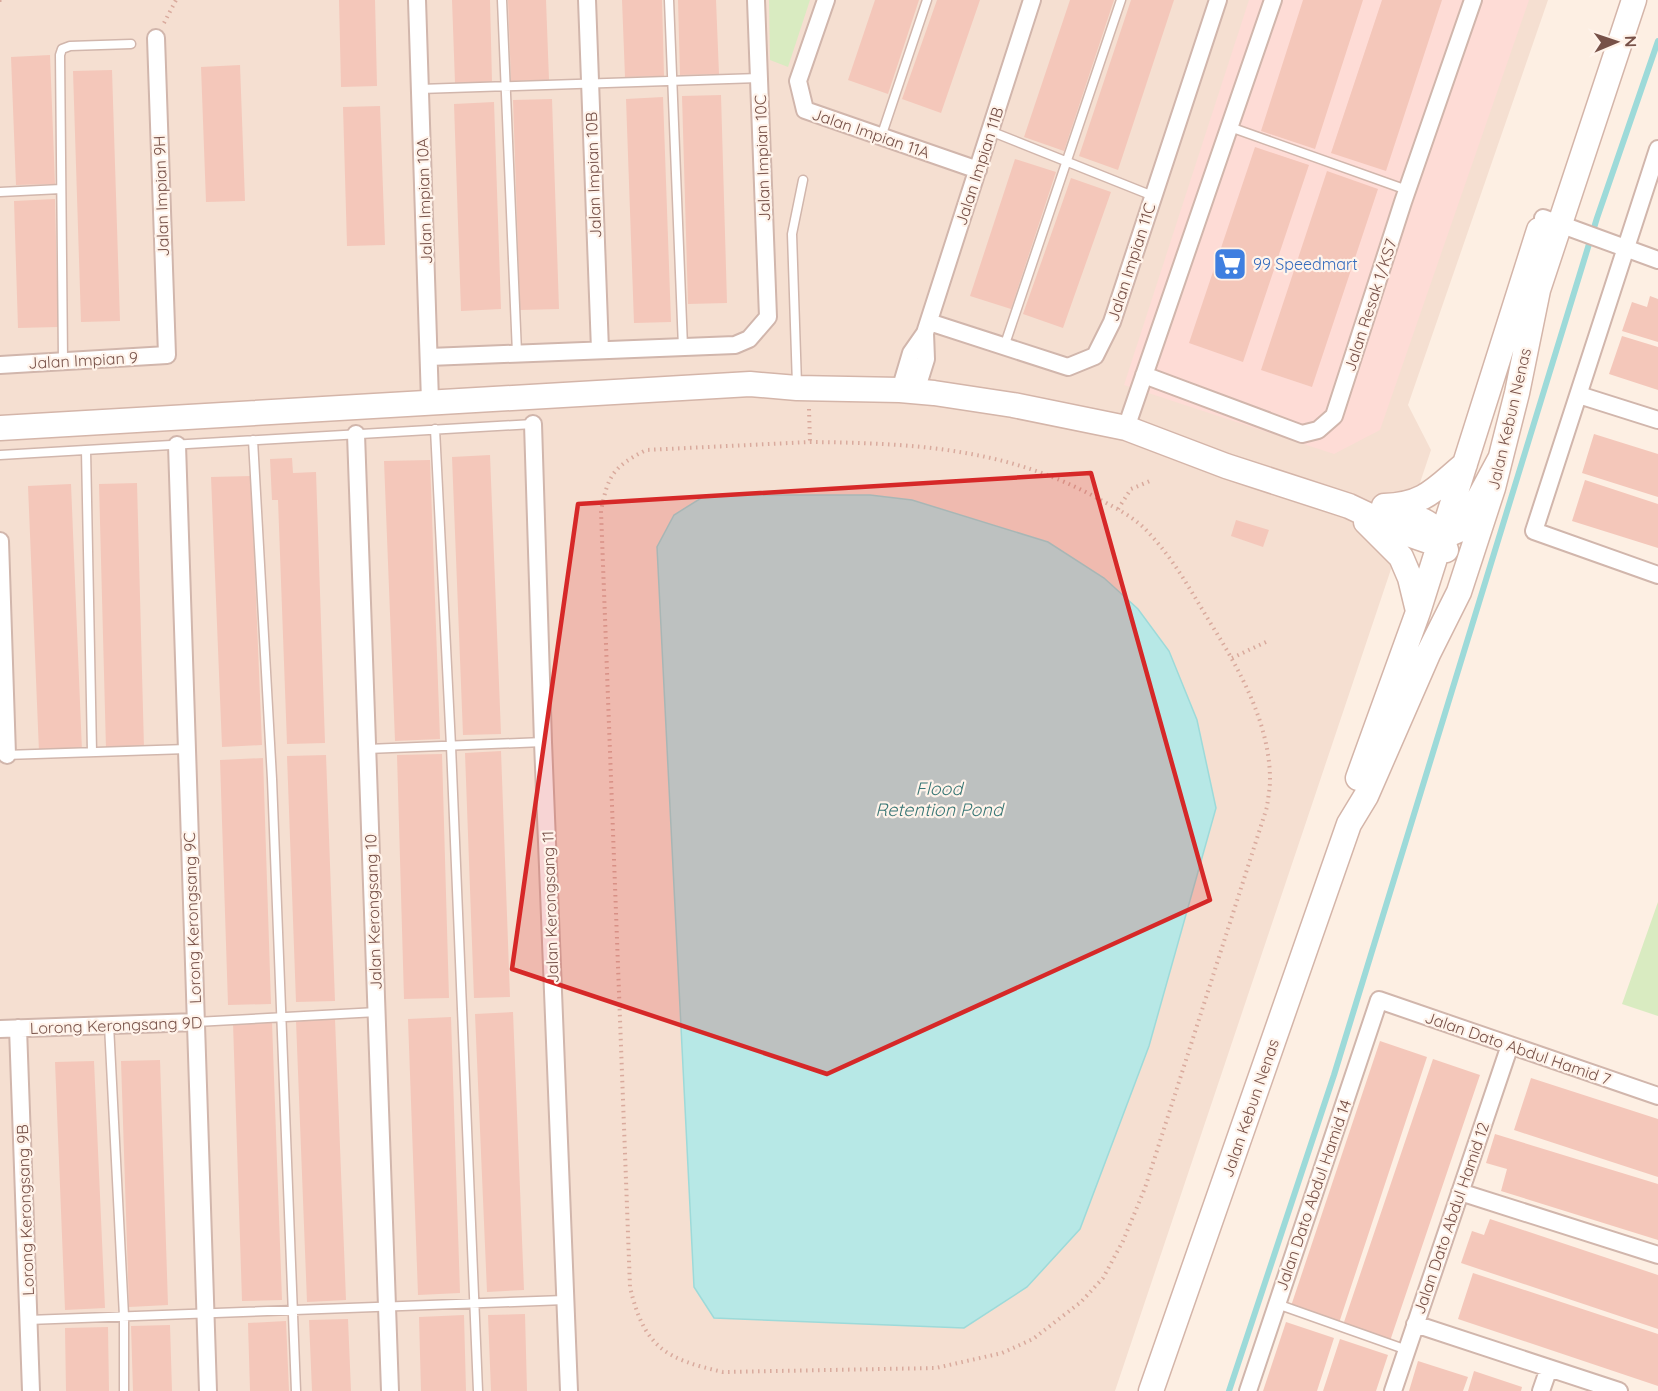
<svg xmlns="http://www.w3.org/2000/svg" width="1658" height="1391" viewBox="0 0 1658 1391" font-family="Quicksand,sans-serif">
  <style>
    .residential { fill: #f5dfd1 }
    .commercial { fill: #fedcd6 }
    .green { fill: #d9ebc1 }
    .water { fill: #b7e8e6; stroke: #9ddad9; stroke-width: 1.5 }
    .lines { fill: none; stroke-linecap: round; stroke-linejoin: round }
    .stream { stroke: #9ddad9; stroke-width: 6 }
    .building { fill: #f4c7ba }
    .lane-casing { stroke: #d1b6ac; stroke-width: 11 }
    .street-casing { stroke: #d1b6ac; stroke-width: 20 }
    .secondary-casing { stroke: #d4b5a9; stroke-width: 27 }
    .path { stroke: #d9aa9d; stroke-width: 4; stroke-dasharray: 1.5 4.5; stroke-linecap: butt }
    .lane { stroke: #fff; stroke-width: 8 }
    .street { stroke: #fff; stroke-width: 16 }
    .secondary { stroke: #fff; stroke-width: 24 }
    .marked { fill: #d62828; fill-opacity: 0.2; stroke: #d62828; stroke-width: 4.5; stroke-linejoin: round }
    .labels { text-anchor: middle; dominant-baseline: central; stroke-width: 4.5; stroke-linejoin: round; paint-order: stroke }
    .street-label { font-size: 16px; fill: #775148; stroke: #fff3ea }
    .shop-label { font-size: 16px; fill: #366cbe; stroke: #fff3ea; text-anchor: start }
    .water-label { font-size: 18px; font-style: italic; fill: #387675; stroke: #fff3ea }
  </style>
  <rect width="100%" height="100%" fill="#fdefe3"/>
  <!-- residential -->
  <path class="residential" d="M0,0H1548L1408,405L1431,450L1115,1391H0V441L347,420L0,438Z"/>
  <!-- commercial -->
  <path class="commercial" d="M1249,0H1529L1380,430L1334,454L1124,385Z"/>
  <!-- green -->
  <path class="green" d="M769,0H810L788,67L770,60Z
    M1658,902V1016L1622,1004Z"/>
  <!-- water -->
  <path class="water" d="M706,495H870L912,500L1048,542L1104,578L1138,609L1169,651L1197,720L1216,808L1149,1046L1080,1229L1027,1287L964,1328L714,1318L694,1287L657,547L674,515Z"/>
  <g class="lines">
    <!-- stream -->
    <path class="stream" d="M1229,1391L1334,1075L1597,218L1658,41"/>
  </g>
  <!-- building -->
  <path class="building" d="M339,0H375L377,86L341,87Z
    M452,0H490L492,82L455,83Z
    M508,0H546L549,80L511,81Z
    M622,0H662L664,76L625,77Z
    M678,0H716L719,74L680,75Z
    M875,0H919L888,94L848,80Z
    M937,0H980L941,113L902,99Z
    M1070,0H1114L1064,151L1024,137Z
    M1131,0H1174L1118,170L1079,156Z
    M1303,0H1363L1315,149L1261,131Z
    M1382,0H1442L1386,171L1331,153Z
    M50,55L55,184L16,185L11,57Z
    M240,65L245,201L206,202L201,67Z
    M112,70L120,321L81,322L73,71Z
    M721,95L727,303L688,304L682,96Z
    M663,97L671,322L634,323L626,99Z
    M552,99L559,309L520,310L513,100Z
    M494,102L501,309L461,311L454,104Z
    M380,106L385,245L347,246L343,107Z
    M1255,147L1309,165L1243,362L1189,343Z
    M1015,159L1056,172L1011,309L970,296Z
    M1327,171L1378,189L1312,387L1261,370Z
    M1071,178L1111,192L1063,328L1023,314Z
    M55,199L58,327L18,328L14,201Z
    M1650,296L1658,299V342L1622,331L1632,302L1647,307Z
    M1622,336L1658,347V390L1609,374Z
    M1594,434L1658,454V497L1582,473Z
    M490,455L501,734L463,735L452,457Z
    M292,458L293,473L316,472L325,743L287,744L278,500H272L270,459Z
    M430,460L440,739L395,741L384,461Z
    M251,476L262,745L222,747L211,477Z
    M1585,480L1658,504V548L1572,521Z
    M137,483L144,748L106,749L99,484Z
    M71,484L82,751L39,752L28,486Z
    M1236,520L1269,530L1263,547L1231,536Z
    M501,751L510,997L474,998L465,753Z
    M442,754L449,998L404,999L397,755Z
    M326,755L335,1001L296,1002L287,756Z
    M263,758L271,1004L228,1005L220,760Z
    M513,1012L524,1290L487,1292L475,1014Z
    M451,1017L460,1293L418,1295L408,1019Z
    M335,1019L346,1300L307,1302L296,1021Z
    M272,1022L282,1300L242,1301L233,1023Z
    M1380,1041L1427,1057L1339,1323L1291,1306Z
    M1433,1059L1480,1075L1390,1341L1343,1325Z
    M160,1060L168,1305L129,1307L121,1061Z
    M94,1061L105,1308L65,1310L55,1062Z
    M1531,1078L1658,1119V1177L1514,1130Z
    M1495,1134L1658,1184V1240L1501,1191L1507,1169L1486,1163Z
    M1490,1219L1658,1275V1329L1461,1263L1472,1231L1484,1235Z
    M1473,1273L1658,1334V1386L1458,1319Z
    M525,1314L527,1391H491L488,1315Z
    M464,1315L466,1391H421L419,1317Z
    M348,1319L351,1391H312L309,1320Z
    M286,1321L289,1391H250L248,1323Z
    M1286,1322L1334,1338L1317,1391H1263Z
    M170,1325L172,1391H133L131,1326Z
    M108,1327L109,1391H66L65,1328Z
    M1340,1339L1388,1355L1376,1391H1323Z
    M1418,1361L1468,1377L1463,1391H1409Z
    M1474,1371L1522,1387L1521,1391H1468Z"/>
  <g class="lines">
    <defs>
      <path id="lane" d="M502,0L517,353
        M669,0L683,347
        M420,89L759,78
        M1230,127L1407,190
        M990,131L1153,196
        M881,137L927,0
        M0,192L61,189
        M1004,347L1121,0
        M63,361L60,55L62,49L70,46L131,44
        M797,385L792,234L803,180
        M435,429L451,746L478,1391
        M253,440L272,779L296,1391
        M86,450L92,752
        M0,455L533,424
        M367,749L543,742
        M5,755L187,749
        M196,1022L377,1012
        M109,1025L124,1316V1391
        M1277,1304L1407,1350
        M28,1320L565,1300"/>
      <path id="street" d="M417,0L430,401
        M587,0L600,350
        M826,0L798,81L805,110L978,170
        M1658,149L1534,531L1658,575
        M1543,218L1658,260
        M929,322L1068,367L1095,356L1112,322L1218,0
        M429,357L735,345L749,339L768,317L756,0
        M0,365L167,355L156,38
        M1144,375L1302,434L1318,430L1334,416L1403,202L1473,0
        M900,390L911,353L925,333L1032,0
        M916,391L926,359L925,333
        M1579,395L1658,420
        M533,424L543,742L569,1391
        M1126,428L1273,0
        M356,434L390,1391
        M177,445L208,1391
        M0,541L7,755
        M18,1028L31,1391
        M0,1029L196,1022
        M1460,1192L1658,1255
        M1415,1324L1619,1391
        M1248,1391L1379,1000L1658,1096
        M1393,1391L1510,1045
        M1541,1391L1549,1368"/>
      <path id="secondary" d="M0,428L750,384L797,388L900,390L934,393L1013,405L1126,428L1226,466L1349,506L1408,534L1431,542L1461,529L1465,524L1500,459
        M1384,506C1425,505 1436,488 1465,464
        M1384,513C1414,518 1435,515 1446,550
        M1366,522L1401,557L1410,578L1418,611
        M1358,778L1418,612L1539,230
        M1151,1391L1349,824L1366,796L1428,654L1459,592L1493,488L1517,393L1538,290L1634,0"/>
    </defs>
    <!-- lane casing -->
    <use href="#lane" class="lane-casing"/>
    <!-- street casing -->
    <use href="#street" class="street-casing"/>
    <!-- secondary casing -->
    <use href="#secondary" class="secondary-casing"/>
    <!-- path -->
    <path class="path" d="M0,0H5
      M164,23L176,0
      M809,409L810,442
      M810,442C912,443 1006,448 1097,498C1114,507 1134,517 1147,531C1176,561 1194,597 1216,632C1243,676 1270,727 1270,780C1270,789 1268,798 1267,807L1145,1188L1123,1241L1103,1278L1081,1302L1033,1339L1002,1353L936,1368L723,1372C665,1359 644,1347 630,1287L601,511C608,475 613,467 646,450Z
      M1118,509L1131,489L1150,481
      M1232,658L1268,641"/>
    <!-- lane -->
    <use href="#lane" class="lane"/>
    <!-- street -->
    <use href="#street" class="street"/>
    <!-- secondary -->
    <use href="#secondary" class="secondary"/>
  </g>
  <!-- marked area -->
  <path class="marked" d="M1091,473L1210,900L827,1074L512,969L578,504Z"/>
  <!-- icons -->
  <defs>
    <symbol id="supermarket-square" viewBox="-11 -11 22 22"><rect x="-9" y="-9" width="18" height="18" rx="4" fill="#3f7fe0" stroke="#fff3ea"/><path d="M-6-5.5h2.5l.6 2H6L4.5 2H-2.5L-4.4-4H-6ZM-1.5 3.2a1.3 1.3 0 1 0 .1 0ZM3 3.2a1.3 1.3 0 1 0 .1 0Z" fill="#fff"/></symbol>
  </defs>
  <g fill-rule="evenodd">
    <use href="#supermarket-square" x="1211" y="245" width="38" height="38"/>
  </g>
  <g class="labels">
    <!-- street labels -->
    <g class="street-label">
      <text transform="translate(871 133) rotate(19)">Jalan Impian 11A</text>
      <text transform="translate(762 158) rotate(-92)">Jalan Impian 10C</text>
      <text transform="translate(979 166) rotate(-72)">Jalan Impian 11B</text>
      <text transform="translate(593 175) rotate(-92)">Jalan Impian 10B</text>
      <text transform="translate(161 196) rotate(-92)">Jalan Impian 9H</text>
      <text transform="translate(424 201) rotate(-92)">Jalan Impian 10A</text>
      <text transform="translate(1131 262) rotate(-72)">Jalan Impian 11C</text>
      <text transform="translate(1370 305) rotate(-72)">Jalan Resak 1/KS7</text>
      <text transform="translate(83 360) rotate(-3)">Jalan Impian 9</text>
      <text transform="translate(1509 419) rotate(-77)">Jalan Kebun Nenas</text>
      <text transform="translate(550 907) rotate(-92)">Jalan Kerongsang 11</text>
      <text transform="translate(373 912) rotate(-92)">Jalan Kerongsang 10</text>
      <text transform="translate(192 918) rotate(-92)">Lorong Kerongsang 9C</text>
      <text transform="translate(116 1025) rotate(-2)">Lorong Kerongsang 9D</text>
      <text transform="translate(1518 1048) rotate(19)">Jalan Dato Abdul Hamid 7</text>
      <text transform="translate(1250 1108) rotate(-71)">Jalan Kebun Nenas</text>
      <text transform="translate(1313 1195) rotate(-71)">Jalan Dato Abdul Hamid 14</text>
      <text transform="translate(25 1210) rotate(-92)">Lorong Kerongsang 9B</text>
      <text transform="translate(1451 1218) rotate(-71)">Jalan Dato Abdul Hamid 12</text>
    </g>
    <!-- shop labels -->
    <g class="shop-label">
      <text x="1253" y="264">99 Speedmart</text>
    </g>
    <!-- water labels -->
    <g class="water-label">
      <text x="939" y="788">Flood<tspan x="939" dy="21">Retention Pond</tspan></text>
    </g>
  </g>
  <!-- north arrow -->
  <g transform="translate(1616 42) rotate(88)" stroke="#fff3ea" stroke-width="4.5" paint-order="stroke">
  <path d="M0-4.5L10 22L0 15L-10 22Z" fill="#775148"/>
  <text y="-9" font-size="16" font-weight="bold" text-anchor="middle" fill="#775148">N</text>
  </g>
</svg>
